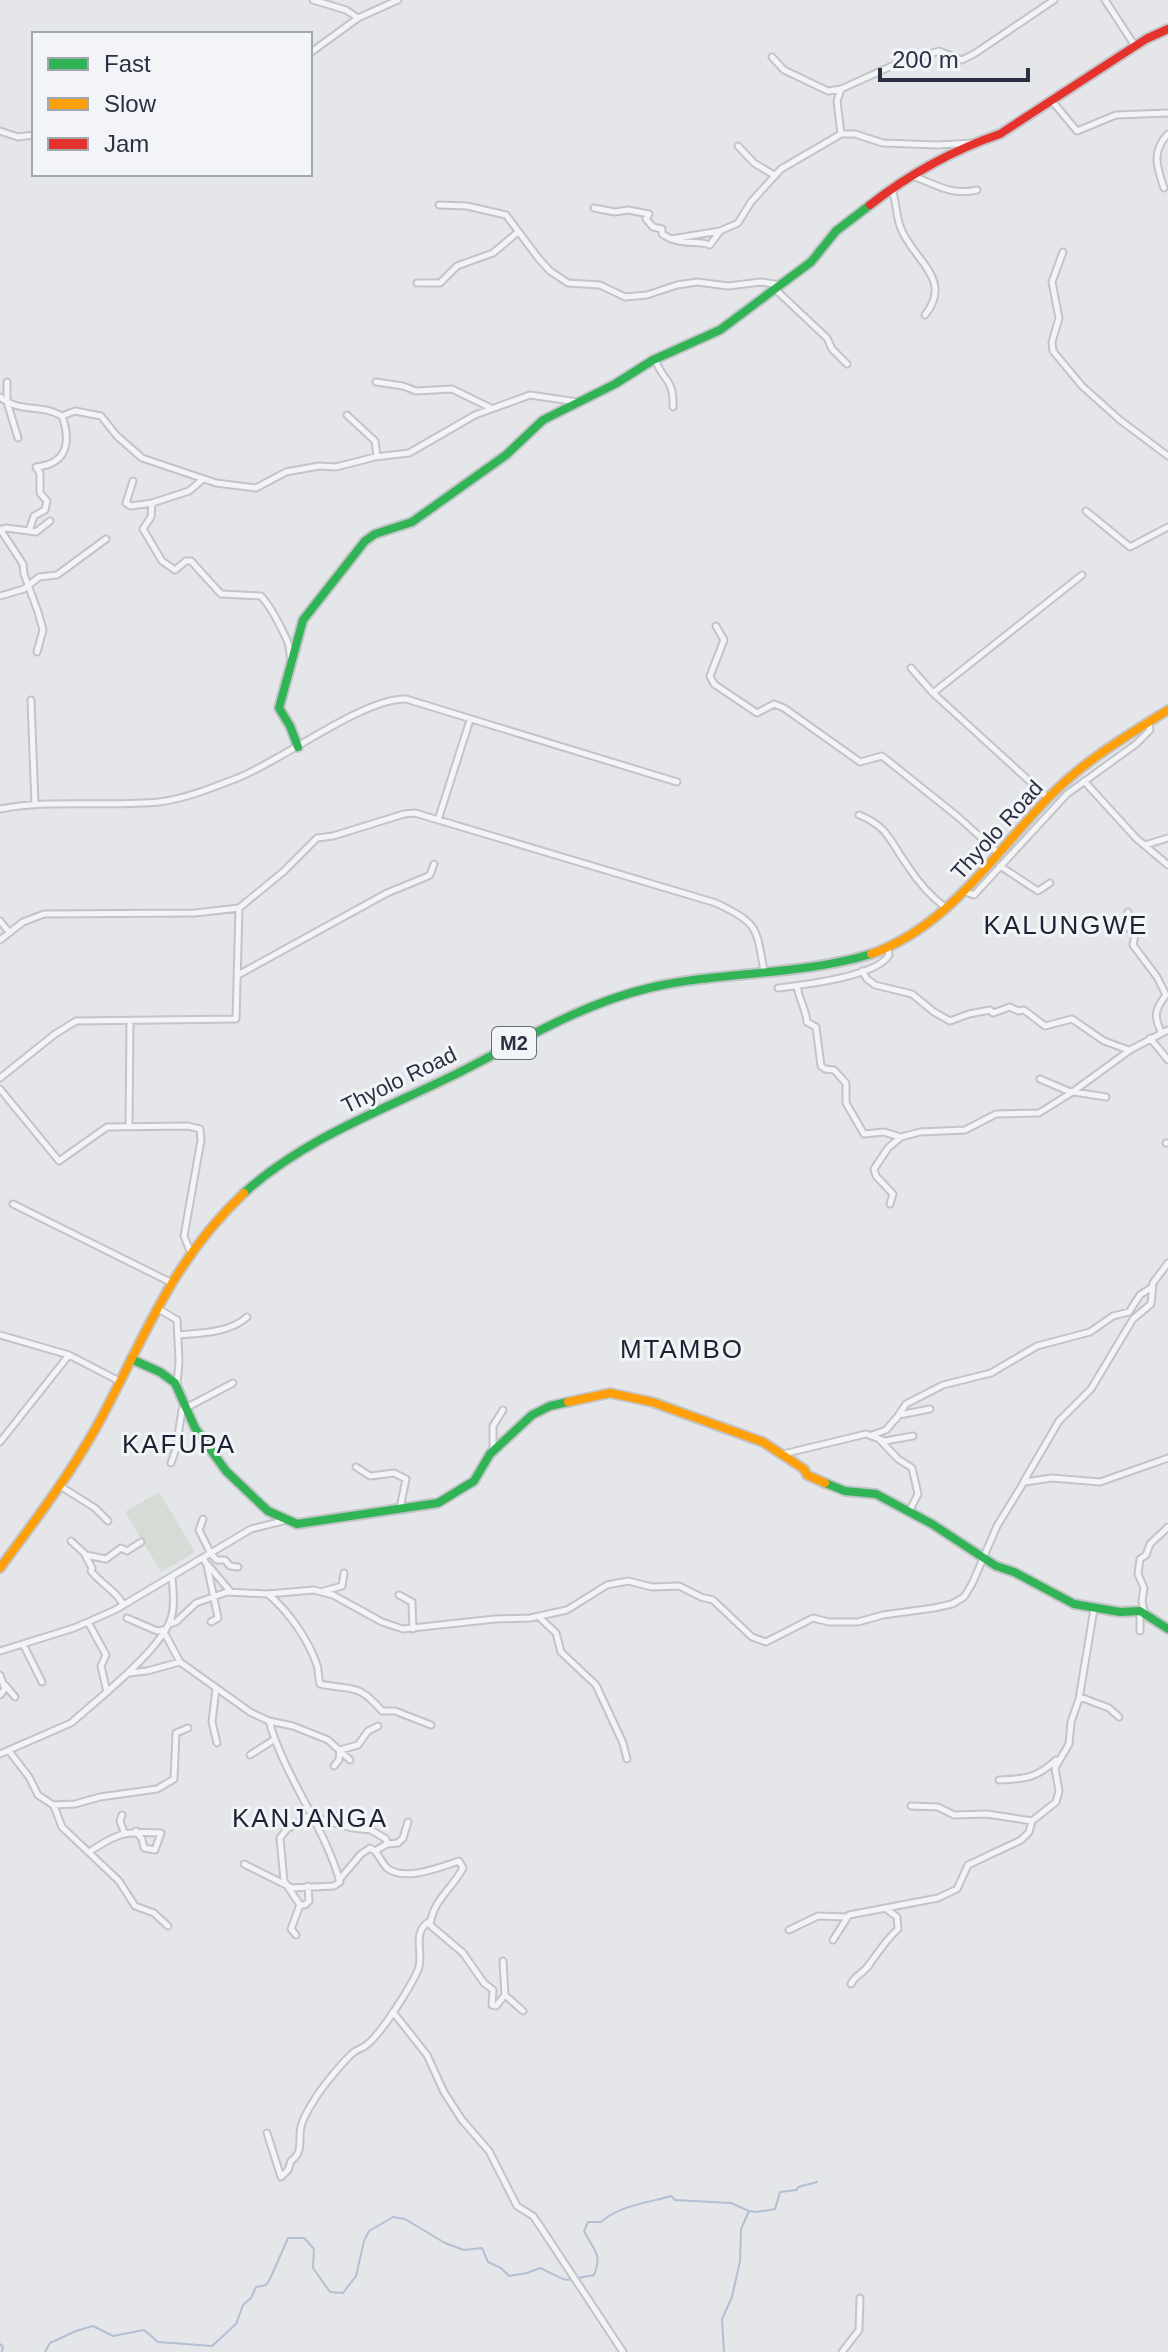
<svg xmlns="http://www.w3.org/2000/svg" width="1168" height="2352" viewBox="0 0 1168 2352" font-family="Arial,sans-serif">
  <style>
    .green { fill: #d4dcd5 }
    .lines { fill: none; stroke-linecap: round; stroke-linejoin: round }
    .stream { stroke: #b3bfd3; stroke-width: 2 }
    .street-casing { stroke: #c3c4c7; stroke-width: 9 }
    .fast-casing { stroke: #c3c4c7; stroke-width: 12 }
    .slow-casing { stroke: #c3c4c7; stroke-width: 12 }
    .jam-casing { stroke: #c3c4c7; stroke-width: 12 }
    .street { stroke: #f3f4f6; stroke-width: 5 }
    .fast { stroke: #30b455; stroke-width: 8 }
    .slow { stroke: #ff9f0a; stroke-width: 8 }
    .jam { stroke: #e5322d; stroke-width: 8 }
    .labels { text-anchor: middle; dominant-baseline: central; stroke-width: 6; stroke-linejoin: round; paint-order: stroke }
    .shield { fill: #f2f4f8; stroke: #676c79; stroke-width: 2 }
    .shield-label { font-size: 20px; font-weight: bold; fill: #2b3143 }
    .street-label { font-size: 22px; fill: #2b3143; stroke: #f2f4f8 }
    .quarter-label { font-size: 26px; letter-spacing: 2px; fill: #1d2234; stroke: #f2f4f8 }
  </style>
  <rect width="100%" height="100%" fill="#e5e6e9"/>
  <!-- green -->
  <path class="green" d="M159,1492L195,1552L161,1572L125,1512Z"/>
  <g class="lines">
    <!-- stream -->
    <path class="stream" d="M0,2344L3,2347L2,2352
      M45,2352L50,2343L76,2331L93,2326L113,2336L144,2330L158,2342L212,2346L236,2324L243,2305L251,2298L256,2287L266,2285L270,2279L288,2238H304L314,2249L313,2268L330,2292L343,2293L356,2276L364,2241L369,2231L393,2217L405,2219L445,2243L464,2250L482,2248L488,2262L501,2268L509,2276L527,2273L540,2268C574,2284 558,2281 594,2275C603,2253 593,2250 584,2231L588,2222H601C620,2205 648,2203 671,2196L675,2200L731,2203L749,2211
      M724,2352L722,2319L732,2297L740,2261L741,2229L749,2211L757,2212L775,2209L780,2192L797,2190L798,2187L817,2182"/>
    <defs>
      <path id="street" d="M313,0L346,10L358,18
        M1105,0L1135,46
        M310,53L358,18L398,0
        M772,57L784,70L828,91L841,89L894,65L939,51L962,60L974,54L1054,0
        M841,89L837,101L841,134
        M1052,101L1077,131L1116,115L1168,113
        M0,131L18,137L34,135
        M738,146L754,163L774,175
        M912,176C937,184 949,196 977,190
        M1164,188C1157,168 1151,151 1168,134
        M892,189C896,201 896,214 900,226C910,258 955,278 925,315
        M439,205L467,206L506,215L539,259L550,271L568,283L600,285L625,297L647,295L677,285L697,282L728,286L761,282L781,285
        M594,208L615,212L628,210L649,214L646,219L653,227L662,229V234L671,239L720,231L738,223L751,202L781,169L841,134H855L883,143L938,145L973,143
        M672,239C686,245 698,240 710,245L720,231
        M1063,252L1052,282L1059,318L1052,342L1053,351L1082,386L1120,420L1168,456
        M417,283H440L457,266L493,253L518,232
        M776,290L827,338L832,349L847,364
        M655,359C662,381 674,377 673,407
        M7,382V402L18,438
        M376,382L403,386L416,391L452,389L491,408
        M0,397C21,414 39,403 62,416L75,411L101,416L117,436L142,458L216,483L256,488L286,472L319,466L336,467L375,457L409,453L475,415L530,395L578,402
        M347,415L375,441L377,456
        M133,481L126,503L131,506L152,503L151,517L143,529L162,561L175,570L186,561H191L221,594L261,596C273,609 280,626 287,640C290,646 289,653 291,659
        M152,503L189,491L203,479
        M1086,511L1130,547L1168,527
        M0,529L23,564L24,574L38,612L43,630L37,652
        M1,530L6,528L29,531L34,516L45,510L47,501L40,493V473L36,467C68,464 71,441 62,416
        M29,531L36,532L50,521
        M0,596L24,589L39,577L57,575L106,539
        M716,626L724,640L710,676L714,684L757,713L774,704L784,708L860,762L882,756L957,816L998,853
        M911,668L933,693L1048,798
        M933,693L1082,575
        M31,700L35,805
        M1084,781L1136,838L1168,865
        M0,809C52,799 107,807 159,802C184,799 212,788 235,779C281,762 362,698 406,699L677,782
        M859,815C888,826 891,843 907,865C918,882 930,896 946,908
        M438,820L470,720
        M1145,845L1168,838
        M1000,866L1038,891L1050,883
        M965,892L974,895L1067,794L1136,744L1150,730L1149,724
        M1128,912V927L1135,935L1133,945L1157,977L1166,995C1155,1009 1153,1017 1162,1033
        M0,921L9,932
        M0,940L23,922L44,914L195,913L239,908L283,872L317,838L333,836L404,814L415,813L716,903C759,924 756,927 764,971
        M862,971L867,979L875,985L912,994L934,1012L950,1021L969,1014L990,1010L993,1013L1010,1007L1018,1011L1024,1010L1045,1026L1072,1019L1104,1041L1129,1050
        M238,975L387,893L426,877L430,875L434,864
        M797,986C799,1000 806,1009 807,1022L816,1027L821,1066L825,1069L834,1070L846,1083V1103L864,1134L884,1132L900,1137
        M778,988C803,985 876,977 889,955L888,949
        M1150,1038L1168,1060
        M0,1078L55,1034L76,1021L236,1019L239,908
        M1040,1079L1068,1091L1106,1097
        M0,1089L59,1161L107,1127L188,1126L200,1129L201,1140L184,1236L190,1251
        M129,1126L130,1021
        M1166,1143H1168
        M13,1204L170,1282
        M890,1204L893,1194L876,1176L874,1169L888,1148L901,1137L920,1132L965,1130L996,1114L1039,1113L1071,1093L1130,1050L1168,1030
        M157,1308L177,1320L179,1361L177,1385
        M0,1335L69,1355L119,1381
        M178,1335C200,1333 230,1333 247,1317
        M896,1419L906,1404L943,1385L991,1373L1037,1346L1090,1332L1113,1316L1129,1312L1140,1295L1152,1287
        M872,1435L886,1430L899,1415L930,1409
        M880,1440L898,1459L912,1468L918,1494L909,1512
        M0,1442L69,1355
        M493,1451V1426L503,1410
        M783,1454L866,1434L885,1441L913,1436
        M171,1463L176,1449L182,1410L233,1383
        M356,1467L370,1476L394,1473L406,1479L400,1508
        M1024,1481L1059,1421L1091,1389L1133,1319L1151,1304L1153,1283L1168,1263
        M60,1486L95,1508L108,1521
        M203,1519L199,1530L211,1554L217,1560H225L230,1566L238,1567
        M71,1541L84,1553L92,1568L91,1571C101,1584 117,1591 123,1605
        M86,1555L106,1559L121,1548L127,1551L141,1542
        M203,1558L207,1565L218,1618L211,1622
        M208,1565L230,1591
        M324,1591L342,1586L344,1573
        M268,1594C289,1612 308,1639 317,1665C319,1671 318,1678 320,1684C353,1691 357,1682 382,1711H395L431,1725
        M399,1595L412,1602L413,1629
        M1140,1610V1631
        M1144,1611L1142,1601L1144,1588L1138,1574L1140,1559L1146,1555L1150,1544L1168,1527
        M539,1617L556,1633L561,1652L596,1685L623,1743L627,1759
        M127,1618L157,1631L163,1630
        M169,1624L176,1622L196,1603L227,1592L267,1594L314,1590L333,1595L382,1622L403,1629L495,1619L530,1618L567,1610L607,1585L628,1581L652,1587L679,1586L701,1597L713,1600L752,1637L766,1642L813,1618L829,1622H858L883,1615L934,1608L952,1604L964,1597L972,1584L997,1526L1024,1482L1052,1478L1100,1482L1168,1458
        M164,1632L180,1662
        M23,1644L42,1682
        M0,1651L74,1628L115,1610L251,1529L283,1521
        M129,1673L147,1671L180,1662L250,1712L269,1721L293,1726L328,1740L350,1760
        M0,1675L5,1689L0,1695
        M5,1685L15,1697
        M216,1688L212,1722L217,1743
        M107,1692C125,1676 167,1639 172,1615C175,1602 173,1590 172,1577
        M1080,1697L1109,1708L1119,1717
        M9,1751L29,1777L38,1795L53,1805L75,1804L100,1797L157,1789L174,1779L176,1733L188,1728
        M0,1754L71,1723L107,1692L101,1666L106,1655L88,1622
        M250,1755L275,1739
        M334,1766L339,1760L340,1750L358,1745L368,1731L378,1726
        M999,1780C1025,1779 1037,1778 1056,1760
        M54,1806L62,1827L119,1881L135,1906L154,1913L168,1926
        M911,1806L938,1807L954,1815L987,1814L1032,1821
        M122,1815L120,1821L124,1832
        M314,1817L352,1828L371,1830L386,1839L387,1844
        M408,1822L403,1838L398,1843L387,1844L375,1851C379,1856 383,1864 387,1868C405,1882 440,1867 459,1861L463,1868C452,1889 433,1900 430,1925L463,1953L484,1983L493,1990L492,2005L496,2006L505,1995
        M89,1852C119,1832 126,1831 161,1833L155,1850L144,1848L142,1839L136,1831
        M244,1864L292,1888L334,1886L340,1882C324,1825 285,1778 269,1721
        M339,1880L361,1854L370,1848L375,1851
        M300,1905H305L309,1901L308,1886
        M789,1930L818,1916L846,1917
        M296,1935L291,1929L300,1905L284,1881L280,1838L287,1829L311,1815
        M833,1940L849,1915L938,1898L957,1889L968,1865L1021,1840L1029,1832L1032,1821L1056,1802L1059,1791L1055,1768L1069,1744L1071,1722L1079,1699L1094,1609
        M503,1961L505,1995L523,2011
        M851,1984C855,1975 863,1974 869,1965C878,1952 886,1940 898,1929L897,1917L885,1908
        M393,2012L427,2055L444,2092L462,2120L489,2151L517,2206L533,2216L540,2226L623,2352
        M267,2133L281,2177L288,2170L291,2161C304,2152 298,2140 301,2127C303,2116 312,2104 318,2094C325,2084 345,2059 354,2052C359,2048 360,2050 365,2046C380,2036 410,1988 418,1970C425,1953 410,1933 430,1921
        M842,2352L859,2330L860,2298"/>
      <path id="fast" d="M298,747L290,726L279,708L303,620L365,541L375,534L412,522L506,455L543,420L615,384L653,360L720,330L811,262L836,231L870,205
        M244,1193C302,1140 380,1111 450,1077C515,1045 577,1005 649,988C722,971 799,976 871,954
        M131,1359L160,1372L175,1383L195,1428L226,1471L268,1511L297,1524L438,1503L474,1481L490,1454L532,1415L550,1406L568,1402
        M825,1483L845,1491L876,1494L932,1524L996,1566L1014,1572L1074,1604L1120,1612L1140,1611L1168,1629"/>
      <path id="slow" d="M871,954C952,925 995,851 1053,793C1087,759 1128,735 1168,710
        M568,1402L610,1393L652,1402L763,1442L804,1469L807,1475L825,1483
        M0,1568C34,1522 69,1476 97,1426C145,1338 169,1264 244,1193"/>
      <path id="jam" d="M870,205C908,175 955,149 1000,134L1146,39L1168,29"/>
    </defs>
    <!-- street casing -->
    <use href="#street" class="street-casing"/>
    <!-- fast casing -->
    <use href="#fast" class="fast-casing"/>
    <!-- slow casing -->
    <use href="#slow" class="slow-casing"/>
    <!-- jam casing -->
    <use href="#jam" class="jam-casing"/>
    <!-- street -->
    <use href="#street" class="street"/>
    <!-- fast -->
    <use href="#fast" class="fast"/>
    <!-- slow -->
    <use href="#slow" class="slow"/>
    <!-- jam -->
    <use href="#jam" class="jam"/>
  </g>
  <g class="labels">
    <!-- shield labels -->
    <rect class="shield" x="492" y="1027" width="44" height="32" rx="6"/>
    <g class="shield-label">
      <text x="514" y="1043">M2</text>
    </g>
    <!-- street labels -->
    <g class="street-label">
      <text transform="translate(997 830) rotate(-48)">Thyolo Road</text>
      <text transform="translate(399 1080) rotate(-26)">Thyolo Road</text>
    </g>
    <!-- quarter labels -->
    <g class="quarter-label">
      <text x="1066" y="925">KALUNGWE</text>
      <text x="682" y="1349">MTAMBO</text>
      <text x="179" y="1444">KAFUPA</text>
      <text x="310" y="1818">KANJANGA</text>
    </g>
  </g>
  <!-- legend -->
  <rect x="32" y="32" width="280" height="144" fill="#f2f4f8" stroke="#a2a6b0" stroke-width="2"/>
  <rect x="48" y="58" width="40" height="12" fill="#30b455" stroke="#a2a6b0" stroke-width="2"/>
  <text x="104" y="72" font-size="24" fill="#2b3143">Fast</text>
  <rect x="48" y="98" width="40" height="12" fill="#ff9f0a" stroke="#a2a6b0" stroke-width="2"/>
  <text x="104" y="112" font-size="24" fill="#2b3143">Slow</text>
  <rect x="48" y="138" width="40" height="12" fill="#e5322d" stroke="#a2a6b0" stroke-width="2"/>
  <text x="104" y="152" font-size="24" fill="#2b3143">Jam</text>
  <!-- scale -->
  <path d="M880 68v12h148v-12" fill="none" stroke="#2b3143" stroke-width="4"/>
  <text x="892" y="68" font-size="24" fill="#2b3143" stroke="#f2f4f8" stroke-width="6" paint-order="stroke">200 m</text>
</svg>
